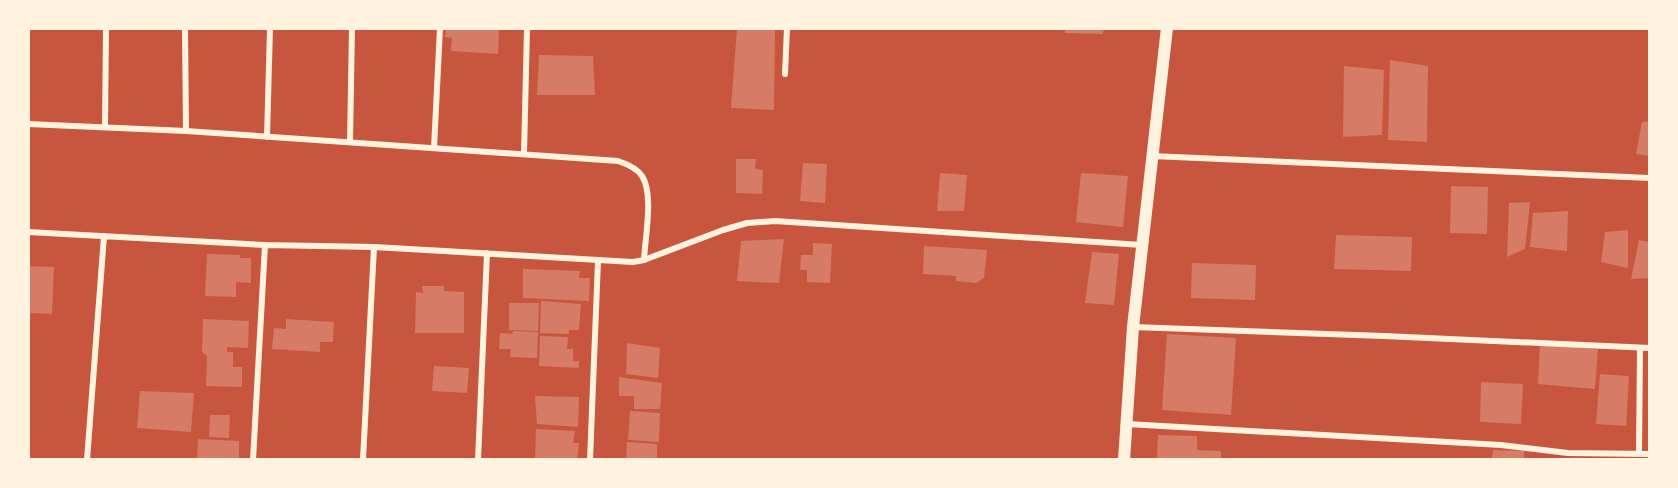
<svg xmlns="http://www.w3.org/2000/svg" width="1678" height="488" viewBox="0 0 1678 488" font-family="'Public Sans',sans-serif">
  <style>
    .building { fill: #d67c66 }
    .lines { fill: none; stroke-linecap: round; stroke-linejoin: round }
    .minor { stroke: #fff3e0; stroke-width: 6 }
    .secondary { stroke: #fff3e0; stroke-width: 12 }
  </style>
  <rect width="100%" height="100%" fill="#c8553d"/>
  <!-- building -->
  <path class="building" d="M446,28H499L498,54L451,51L452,38L445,37Z
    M737,28H775L774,110L731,108Z
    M1065,28H1104L1103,34L1065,33Z
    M539,55L593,56L595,95H537Z
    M1390,60L1428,66L1427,142L1388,140Z
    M1344,66L1384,70L1382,135L1343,137Z
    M1650,121V156L1636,154L1642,122Z
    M736,159H756L755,169L763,170L762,194L736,193Z
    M803,163L827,164L825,203L800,201Z
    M940,173L967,175L964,211H937Z
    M1081,173L1128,176L1123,227L1076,222Z
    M1451,186L1488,187L1487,234L1450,233Z
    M1530,202L1525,249L1507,257L1509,203Z
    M1568,211L1567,251L1530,247L1533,213Z
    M1628,230V268L1601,262L1605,232Z
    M1336,235L1412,237L1411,271L1334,269Z
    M784,239L779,283L737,281L741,241Z
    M1639,240L1650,242V278L1631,279Z
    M813,243L832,244L830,283L807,282V270H800L801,255H813Z
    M924,246L987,250L984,278L976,283L956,281V276L923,274Z
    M1092,252L1119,254L1114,305L1085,303Z
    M207,254L240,255V258H251V283L236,282V297L205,296Z
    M1192,263L1256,265L1255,300L1191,298Z
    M28,266L54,267L52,314L28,313Z
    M523,269L580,271L579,278H590L589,301L523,298Z
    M422,286H444V291L464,292V333H415L416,292L423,293Z
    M541,301L581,304L579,330H569V334L540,333Z
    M509,303H539L538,331L509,330Z
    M203,319L249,321L248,348L227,347V352H233V367H242V387L206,386L207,356L202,352Z
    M286,319L334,322L333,342H320V352L272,349L274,328L286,329Z
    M513,331L538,332L537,358L510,357L511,349H499L500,333L512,334Z
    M1167,334L1236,338L1231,415L1162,410Z
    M540,336L568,337L567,349H573V361H579V368L539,366Z
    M627,343L660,348L658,378L626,374Z
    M1540,344L1598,349L1595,389L1538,384Z
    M434,366L469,368L467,393L432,391Z
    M1600,374L1629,376L1626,426L1596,424Z
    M619,377L662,383L660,409H634V396H619Z
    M1481,382L1523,384L1521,424L1480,422Z
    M140,391L194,393L191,432L137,428Z
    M535,396L579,397L578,427L537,424Z
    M630,411L660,413L659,442L628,440Z
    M210,415H230L229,438L209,437Z
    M536,429L575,431L573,443H579L577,460H535Z
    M1158,435L1197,436V450L1221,451V460H1157Z
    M198,439L239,441V460H197Z
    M627,442L657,444V460H626Z
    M1493,450L1524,451V460H1492Z"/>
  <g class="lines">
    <!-- minor -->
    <path class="minor" d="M185,28L186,131
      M785,74L787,28
      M28,124L186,131L618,161C627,164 637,168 642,176C654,194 645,238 644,260
      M105,126L106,28
      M267,137L270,28
      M350,142L352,28
      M434,148L440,28
      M524,154L527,28
      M1152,156L1650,178
      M28,232L265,245L374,247L633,262L644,260L723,230L747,223L775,221L1142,245
      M1133,327L1384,336L1650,348
      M1127,424L1501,445L1568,453L1650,454
      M1639,453L1640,348
      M87,460L104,236
      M253,460L265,245
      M363,460L374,247
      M478,460L487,253
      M590,460L598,261"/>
    <!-- secondary -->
    <path class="secondary" d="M1124,460L1133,327L1167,28"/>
  </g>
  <!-- border -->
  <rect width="1678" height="488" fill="none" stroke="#fff3e0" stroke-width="60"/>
</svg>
